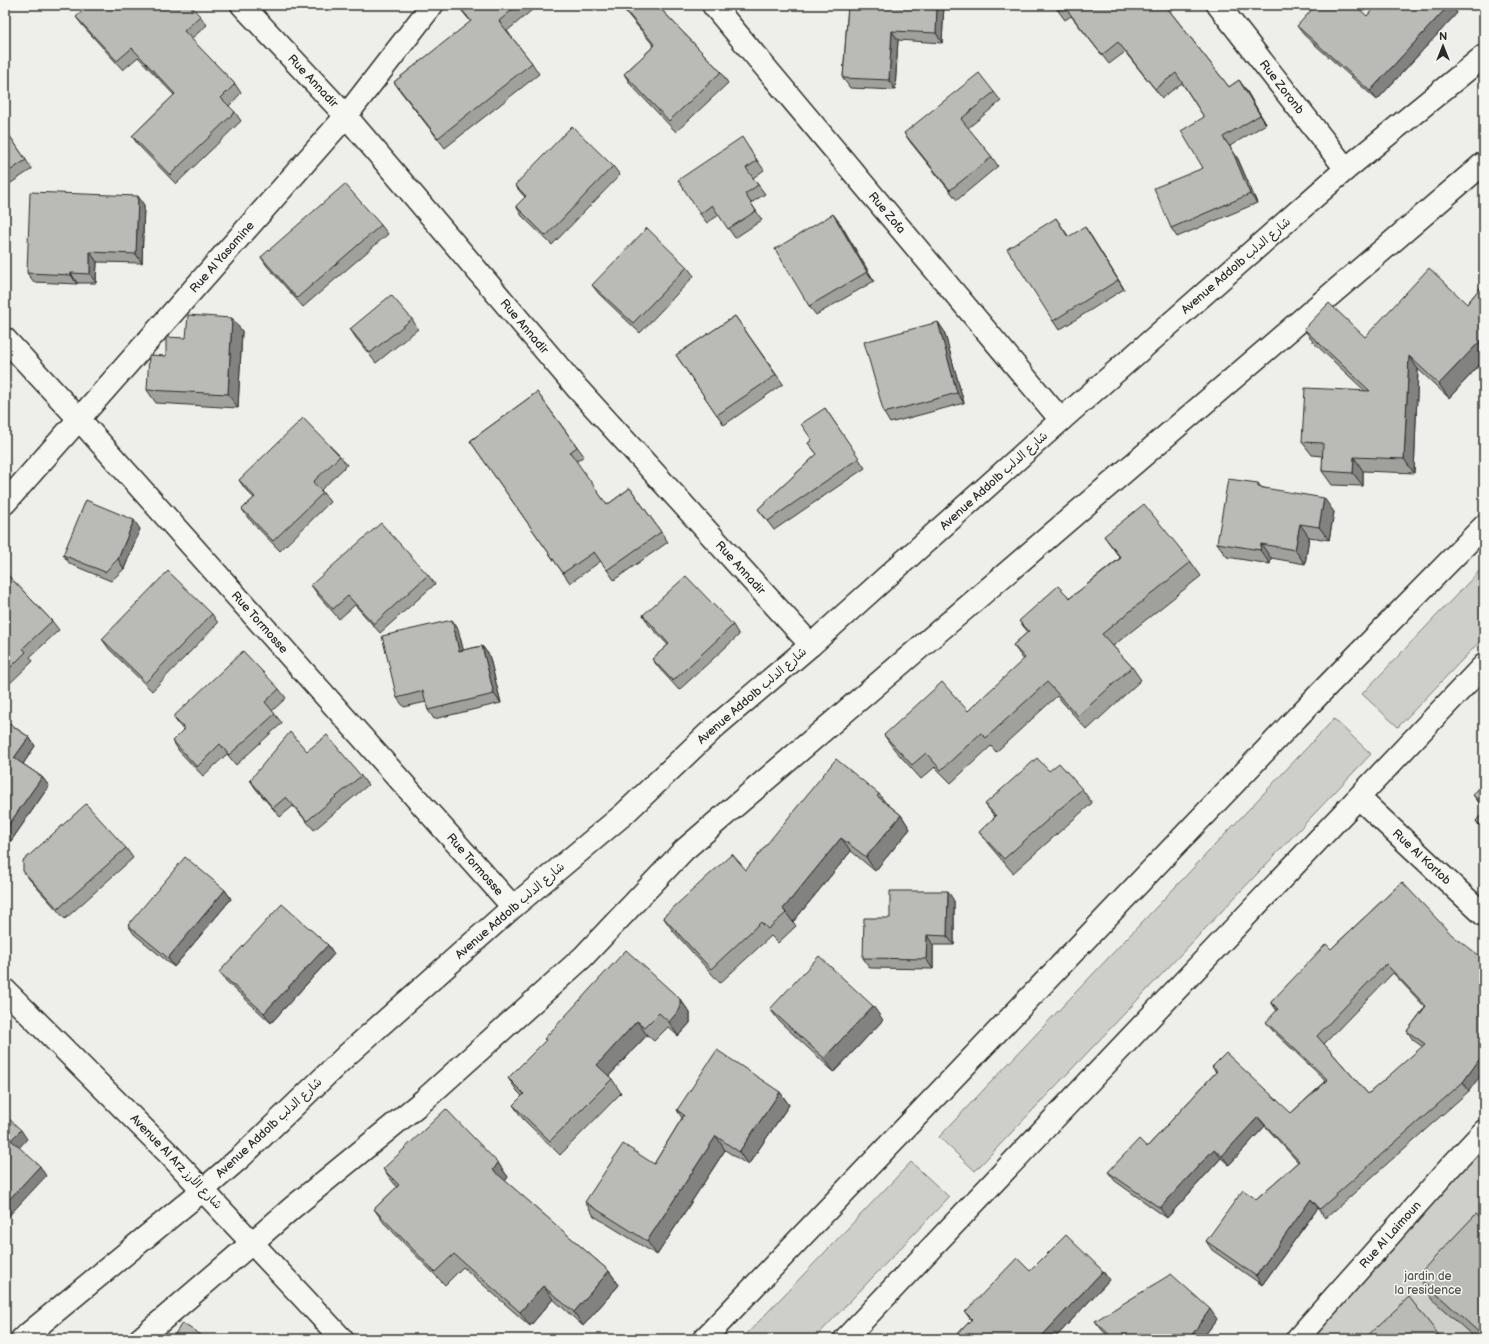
<svg xmlns="http://www.w3.org/2000/svg" width="1489" height="1344" viewBox="0 0 1489 1344" font-family="'Balsamiq Sans','Playpen Sans Arabic',sans-serif">
  <style>
    .green { fill: #cececa; stroke: #7c7c7a }
    .lines { fill: none; stroke-linecap: round; stroke-linejoin: round }
    .street-casing { stroke: #2b2b2b; stroke-width: 25 }
    .secondary-casing { stroke: #2b2b2b; stroke-width: 25 }
    .primary-casing { stroke: #2b2b2b; stroke-width: 25 }
    .street { stroke: #f6f6f2; stroke-width: 22 }
    .secondary { stroke: #f6f6f2; stroke-width: 22 }
    .primary { stroke: #f6f6f2; stroke-width: 22 }
    .wall { fill: #a0a09d; stroke: #2b2b2b; fill-rule: evenodd }
    .shaded-wall { fill: #828280; stroke: #2b2b2b }
    .building { fill: #babab7; stroke: #2b2b2b; fill-rule: evenodd }
    .labels { text-anchor: middle; dominant-baseline: central; stroke-width: 3; stroke-linejoin: round; paint-order: stroke }
    .street-label { font-size: 12px; fill: #2b2b2b; stroke: #f6f6f2 }
    .park-label { font-size: 12px; fill: #545453; stroke: #f6f6f2 }
  </style>
  <rect width="100%" height="100%" fill="#eeeeea"/>
  <filter id="ink" filterUnits="userSpaceOnUse"><feTurbulence type="fractalNoise" baseFrequency=".025" numOctaves="2"/><feDisplacementMap in="SourceGraphic" scale="8" xChannelSelector="R" yChannelSelector="G"/><feConvolveMatrix kernelMatrix="1 2 1 2 8 2 1 2 1" color-interpolation-filters="sRGB"/></filter>
  <g filter="url(#ink)">
    <!-- green -->
    <path class="green" d="M1484,566V637L1398,727L1362,694Z
      M1334,719L1371,754L975,1171L939,1137Z
      M1484,1135V1339H1302Z
      M911,1162L949,1197L814,1339H742Z"/>
    <g class="lines">
      <defs>
        <g id="street">
          <path id="s1" d="M242,5L346,116L576,387L811,645"/>
          <path id="s2" d="M713,5L1061,420"/>
          <path id="s3" d="M1218,5L1346,169"/>
          <path id="s4" d="M5,339L79,419L513,907"/>
          <path id="s5" d="M5,503L346,116L432,5"/>
          <path id="s6" d="M1359,798L1484,915"/>
          <path d="M203,1190L241,1157L348,1054L513,907L624,814L716,726L811,645L1061,420L1346,169L1484,56"/>
          <path d="M253,1242L292,1208L424,1100L583,957L684,850L1484,163"/>
          <path id="s7" d="M1297,1339L1453,1164L1484,1131"/>
        </g>
        <path id="secondary" d="M5,990L168,1153L342,1339
          M22,1339L203,1190
          M140,1339L253,1242"/>
        <path id="primary" d="M704,1339L1327,686L1484,526
          M845,1339L1484,665"/>
      </defs>
      <!-- street casing -->
      <use href="#street" class="street-casing"/>
      <!-- secondary casing -->
      <use href="#secondary" class="secondary-casing"/>
      <!-- primary casing -->
      <use href="#primary" class="primary-casing"/>
      <!-- street -->
      <use href="#street" class="street"/>
      <!-- secondary -->
      <use href="#secondary" class="secondary"/>
      <!-- primary -->
      <use href="#primary" class="primary"/>
    </g>
    <!-- wall -->
    <path class="wall" d="M457,5H538L507,31L532,63L539,74L445,148L401,92L394,82L471,22Z
      M620,5H657L721,72L728,83L676,132L631,85L624,74L654,46Z
      M848,5H944L942,43L898,40L895,90L850,88L843,78Z
      M1054,5H1165L1229,87L1239,80L1246,90L1266,124L1230,146L1238,159L1257,203L1177,237L1171,228L1203,168L1204,117L1182,83L1162,98L1125,52L1109,64L1071,16L1065,20Z
      M1377,5H1452L1457,13L1377,100L1304,35L1297,26L1367,16Z
      M200,16L207,25L191,39L235,84L241,93L229,106L235,112L241,121L176,184L138,145L132,136L174,95L138,57L123,70L83,26L76,17Z
      M994,92L1001,101L968,128L992,157L998,166L957,200L911,143L904,133Z
      M5,129L32,169L5,187Z
      M748,147L764,170L753,178L765,194L751,203L762,220L735,238L719,215L707,223L700,214Z
      M613,166L620,175L552,245L522,216L516,206L525,197L522,194L515,185Z
      M144,205L142,263L97,262L96,283H77V284L34,282L27,273Z
      M1056,218L1069,237L1091,236L1124,289L1059,330L1053,321Z
      M840,223L874,281L816,315L809,306Z
      M381,225L388,234L303,307L267,266L261,257Z
      M687,267L694,276L640,333L599,294L592,285Z
      M1484,283V360L1449,398L1418,369L1414,473L1363,471V486L1332,485L1322,471L1323,456L1312,455L1302,442L1365,391L1314,343L1304,329L1365,337L1467,304Z
      M735,316L783,384L724,425L676,355Z
      M412,319L418,329L376,363L356,338L350,329Z
      M938,322L944,331L964,403L890,423L884,413Z
      M242,331L238,408L156,403L147,390L166,356L186,338Z
      M537,392L584,456L576,462L607,505L630,488L668,542L614,580L601,561L570,583L470,441Z
      M825,408L865,468L774,530L758,509L817,454L808,443L812,440Z
      M340,456L347,465L321,490L330,502L280,551L248,518L242,509L254,498L245,489L239,480Z
      M1258,483L1261,487L1334,512L1329,540L1309,537L1305,564L1271,558L1270,564L1227,557L1217,543Z
      M140,529L124,569L111,581L70,564L63,555Z
      M1104,536L1191,562L1201,576L1113,646L1132,667L1141,680L1087,730L1057,696L996,752L991,746L951,783L935,767L921,779L894,749L884,735L968,711L1024,660L1013,645L1028,632L1019,621L1070,598L1120,558Z
      M5,572L52,621L59,630L30,657L33,661L5,688Z
      M428,575L435,584L380,633L355,605L339,619L318,595L311,585Z
      M212,614L218,623L152,691L109,649L102,639Z
      M643,615L733,625L739,635L679,690L659,668L652,659L668,645L649,625Z
      M452,620L458,629L463,650L482,646L489,655L501,703L434,719L428,710L426,702L404,707L397,698Z
      M279,689L286,698L272,711L282,723L236,765L227,754L203,776L179,751L173,741L184,731L180,726L173,717Z
      M5,721L29,737L35,746L23,764L42,777L49,786L11,841L5,837Z
      M307,751L361,776L368,785L314,830L293,806L280,817L256,789L250,780Z
      M1049,771L1082,789L1092,803L1013,873L989,845L979,832L995,817L985,804Z
      M1484,783V808L1480,804L1473,795Z
      M879,794L885,802L901,815L910,829L875,871L851,851L793,922L796,926L778,943L771,936L720,983L673,931L663,917Z
      M1484,812V832L1476,821Z
      M126,848L133,858L65,919L30,880L23,871Z
      M1402,882L1469,1091L1326,1218L1318,1208L1262,1285L1212,1250L1206,1241L1256,1199L1298,1162L1265,1126L1229,1165L1221,1158L1167,1218L1115,1181L1108,1172L1147,1147L1216,1072L1212,1067L1291,1113L1326,1081L1273,1031L1266,1022L1277,1011L1271,1002L1331,949ZM1393,973L1425,1007L1407,1031L1413,1040L1423,1047L1368,1094L1324,1044Z
      M225,890L231,899L174,967L134,934L128,925Z
      M954,901V945H933V969L870,968L863,958L890,918Z
      M328,945L334,954L271,1023L226,981L219,972Z
      M680,999L690,1013V1023L678,1036L668,1027L654,1041L647,1035L609,1076L612,1079L621,1093L560,1155L523,1119L513,1105L522,1096L518,1092L508,1078L546,1040L544,1039Z
      M770,1009L883,1020L834,1072L780,1022Z
      M780,1092L789,1105L748,1165L725,1150L657,1255L594,1216L585,1202L654,1164L682,1118L677,1110Z
      M498,1163L508,1177L505,1181L609,1271L619,1285L583,1326L553,1299L530,1326L463,1267L445,1285L384,1223L374,1209L397,1187L393,1182L383,1169Z
      M1484,1221V1339H1476L1434,1301L1417,1276Z
      M1030,1271L1109,1280L1054,1339H953L971,1320L965,1312Z
      M1217,1319L1202,1339H1111L1102,1330L1095,1321Z"/>
    <!-- shaded-wall -->
    <path class="shaded-wall" d="M937,5H944L942,43L936,33Z
      M1449,5H1452L1457,13L1377,100L1370,91Z
      M892,31L898,40L895,90L889,80Z
      M1239,80L1246,90L1266,124L1260,115Z
      M1223,137L1238,159L1257,203L1250,194Z
      M138,196L144,205L142,263L136,254Z
      M833,214L840,223L874,281L867,272Z
      M1085,227L1091,236L1124,289L1118,280Z
      M90,252L97,262L96,283L90,274Z
      M71,273L77,283V284L71,275Z
      M232,318L242,331L238,408L228,394Z
      M938,322L944,331L964,403L957,393Z
      M1484,337V360L1449,398L1439,384Z
      M1409,356L1418,369L1414,473L1404,459Z
      M1354,457L1363,471V486L1353,473Z
      M1324,498L1334,512L1329,540L1319,527Z
      M134,520L140,529L124,569L118,559Z
      M1300,524L1309,537L1305,564L1295,550Z
      M1261,544L1271,558L1270,564L1260,550Z
      M452,620L458,629L466,660L459,651Z
      M482,646L489,655L501,703L494,694Z
      M29,737L35,746L21,767L14,758Z
      M42,777L49,786L11,841L5,832V830Z
      M901,815L910,829L875,871L866,857Z
      M841,838L851,851L793,922L783,909Z
      M225,890L231,899L174,967L168,958Z
      M948,891L954,901V945L947,936Z
      M927,935L933,945V969L926,959Z
      M328,945L334,954L271,1023L264,1013Z
      M680,999L690,1013V1023L678,1036L669,1022Z
      M873,1006L883,1020L834,1072L824,1058Z
      M637,1021L647,1035L606,1079L597,1065Z
      M1484,1053V1071L1469,1091L1463,1082Z
      M780,1092L789,1105L748,1165L739,1152Z
      M1258,1117L1265,1126L1229,1165L1222,1156Z
      M21,1130L27,1139L18,1149L11,1140Z
      M716,1136L725,1150L657,1255L647,1241Z
      M1214,1149L1221,1158L1167,1218L1160,1208Z
      M498,1163L508,1177L503,1184L493,1170Z
      M40,1166L46,1176L5,1220V1204Z
      M1311,1199L1318,1208L1262,1285L1256,1276Z
      M609,1271L619,1285L583,1326L574,1312Z
      M1103,1271L1109,1280L1054,1339H1039Z
      M543,1286L553,1299L530,1326L520,1312Z
      M1210,1309L1217,1319L1202,1339H1189Z"/>
    <!-- building -->
    <path class="building" d="M89,5H190L200,16L184,31L235,84L221,98L235,112L170,175L132,136L175,94L132,48L117,61L76,17Z
      M458,5H518L499,21L532,63L438,138L394,82L471,21Z
      M621,5H657L721,72L669,121L624,74L655,45Z
      M848,5H937L936,33L892,31L889,80L843,78Z
      M1054,5H1165L1229,87L1239,80L1260,115L1223,137L1232,150L1250,194L1171,228L1154,188L1203,168L1181,131L1204,117L1176,73L1155,89L1118,42L1102,55L1064,6L1058,11Z
      M1316,5H1355L1367,16L1377,5H1449L1370,91L1297,26Z
      M979,73L994,92L961,119L992,157L950,190L904,133Z
      M572,126L613,166L546,236L516,206L526,196L515,185Z
      M5,129L26,160L5,174Z
      M742,137L757,161L746,168L758,185L745,194L756,211L728,229L712,205L700,214L678,180Z
      M345,184L381,225L297,298L261,257Z
      M30,192L138,196L136,254L90,252V274L71,273V275L27,273Z
      M833,214L867,272L809,306L775,249Z
      M1056,218L1068,237L1085,227L1118,280L1053,321L1007,249Z
      M647,228L687,267L633,323L592,285Z
      M1429,268L1467,304L1484,283V337L1439,384L1409,356L1404,459L1354,457L1353,473L1322,471L1323,443L1302,442L1305,388L1370,391L1304,329L1329,303L1365,337Z
      M391,295L412,319L370,353L350,329Z
      M188,315L232,318L228,394L147,390L149,355L166,356V337L186,338Z
      M735,316L776,375L717,415L676,355Z
      M938,322L957,393L884,413L864,342Z
      M537,392L577,447L570,452L607,505L630,488L661,532L607,570L594,552L563,573L470,441Z
      M825,408L859,458L768,521L758,509L817,454L808,443L812,440L801,424Z
      M303,418L340,456L313,482L323,493L273,541L242,509L255,497L239,480Z
      M1228,479L1258,483V487L1324,498L1319,527L1300,524L1295,550L1261,544L1260,550L1217,543Z
      M86,500L134,520L118,559L105,572L63,555Z
      M1144,504L1191,562L1102,634L1132,667L1078,716L1047,682L986,738L981,733L941,770L926,753L912,765L884,735L942,682L968,711L1025,658L1013,645L1029,631L1019,621L1058,586L1070,598L1121,558L1104,536Z
      M381,523L428,575L374,624L348,596L333,609L311,585Z
      M168,571L212,614L146,682L102,639Z
      M5,572L52,621L23,648L26,652L5,673Z
      M686,576L733,625L673,681L652,659L669,644L643,615Z
      M452,620L459,651L482,646L494,694L428,710L423,691L397,698L382,636Z
      M243,651L279,689L265,702L275,714L229,755L220,744L197,767L173,741L185,729L173,717Z
      M5,721L29,737L14,758L42,777L5,830Z
      M290,732L307,751L327,735L361,776L307,821L286,797L273,808L250,780Z
      M1037,758L1049,771L1059,763L1082,789L1004,859L979,832L996,816L985,804Z
      M836,759L879,794L877,796L901,815L866,857L841,838L783,909L786,913L768,929L761,922L711,969L663,917L732,854L746,870Z
      M1484,783V805L1473,795Z
      M86,804L126,848L58,909L23,871V861Z
      M1484,812V828L1476,821Z
      M185,857L225,890L168,958L128,925Z
      M1402,882L1452,935L1484,959V1053L1463,1082L1320,1209L1311,1199L1256,1276L1206,1241L1243,1190L1256,1199L1299,1161L1258,1117L1222,1156L1214,1149L1160,1208L1108,1172L1139,1139L1147,1147L1217,1071L1212,1067L1226,1053L1291,1113L1328,1080L1266,1022L1278,1009L1271,1002L1326,944L1331,949ZM1386,964L1426,1006L1407,1031L1425,1044L1368,1094L1317,1036Z
      M890,891H948L947,936L927,935L926,959L863,958L864,918H890Z
      M282,904L328,945L264,1013L219,972Z
      M626,950L680,999V1009L669,1022L659,1013L645,1027L637,1021L597,1065L612,1079L550,1141L513,1105L524,1094L508,1078L546,1040L544,1039Z
      M819,956L873,1006L824,1058L770,1009Z
      M717,1050L780,1092L739,1152L716,1136L647,1241L585,1202L623,1144L654,1164L684,1115L677,1110Z
      M446,1109L498,1163L493,1170L609,1271L574,1312L543,1286L520,1312L454,1254L435,1272L374,1209L399,1185L383,1169Z
      M5,1115L21,1130L11,1140L40,1166L5,1204Z
      M1476,1214L1484,1221V1337L1417,1276Z
      M1066,1235L1103,1271L1039,1339H953L972,1319L965,1312L1017,1258L1030,1271Z
      M1171,1274L1210,1309L1189,1339H1114L1095,1321Z
      M1409,1297L1442,1339H1364Z
      M182,1323L207,1339H172Z"/>
  </g>
  <g class="labels">
    <!-- street labels -->
    <g class="street-label">
      <text stroke="none"><textPath href="#s1" startOffset="104">Rue Annadir</textPath></text>
      <text stroke="none"><textPath href="#s3" startOffset="104">Rue Zoronb</textPath></text>
      <text stroke="none"><textPath href="#s2" startOffset="271">Rue Zofa</textPath></text>
      <text stroke="none"><textPath href="#s5" startOffset="328">Rue Al Yasamine</textPath></text>
      <text transform="translate(1236 266) rotate(-41)">Avenue Addolb شارع الدلب</text>
      <text stroke="none"><textPath href="#s1" startOffset="428">Rue Annadir</textPath></text>
      <text transform="translate(994 481) rotate(-42)">Avenue Addolb شارع الدلب</text>
      <text stroke="none"><textPath href="#s1" startOffset="752">Rue Annadir</textPath></text>
      <text stroke="none"><textPath href="#s4" startOffset="381">Rue Tormosse</textPath></text>
      <text transform="translate(752 696) rotate(-41)">Avenue Addolb شارع الدلب</text>
      <text stroke="none"><textPath href="#s6" startOffset="86">Rue Al Kortob</textPath></text>
      <text stroke="none"><textPath href="#s4" startOffset="705">Rue Tormosse</textPath></text>
      <text transform="translate(510 911) rotate(-41)">Avenue Addolb شارع الدلب</text>
      <text transform="translate(269 1128) rotate(-43)">Avenue Addolb شارع الدلب</text>
      <text transform="translate(176 1162) rotate(46)">Avenue Al Arz شارع الأرز</text>
      <text stroke="none"><textPath href="#s7" startOffset="140">Rue Al Laimoun</textPath></text>
    </g>
    <!-- park labels -->
    <g class="park-label">
      <text x="1428" y="1276">jardin de<tspan x="1428" dy="14">la residence</tspan></text>
    </g>
  </g>
  <!-- margin -->
  <rect width="1489" height="1344" fill="none" stroke="#f6f6f2" stroke-width="20"/>
  <rect x="10" y="10" width="1469" height="1324" fill="none" stroke="#2b2b2b" stroke-width="1.5" filter="url(#ink)"/>
  <!-- north arrow -->
  <g transform="translate(1443 46)" stroke="#f6f6f2" stroke-width="3" paint-order="stroke">
  <path d="M0-3L7 15L0 10L-7 15Z" fill="#2b2b2b"/>
  <text y="-6" font-size="11" font-weight="bold" text-anchor="middle" fill="#2b2b2b">N</text>
  </g>
</svg>
